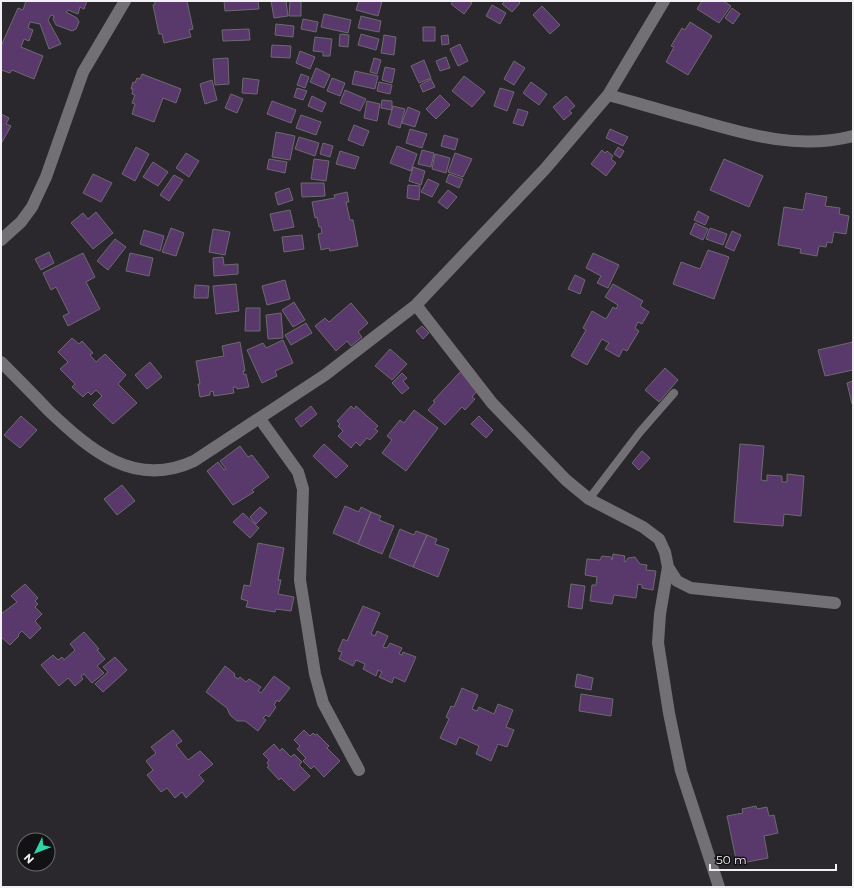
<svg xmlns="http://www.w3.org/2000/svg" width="854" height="888" viewBox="0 0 854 888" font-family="Montserrat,sans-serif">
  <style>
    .building { fill: #59386c; stroke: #6d6a6f }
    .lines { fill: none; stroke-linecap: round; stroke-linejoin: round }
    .lane { stroke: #727074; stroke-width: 8 }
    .street { stroke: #727074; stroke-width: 12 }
  </style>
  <rect width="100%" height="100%" fill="#2a282c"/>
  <!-- building -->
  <path class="building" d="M26,1H87L84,9L80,7L78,14L68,10L66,12L77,18L79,22L76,29L72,31L56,25L53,19L54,16L51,15L48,20L61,44L49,49L40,24L30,22L28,28L33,30L29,41L24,39L21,47L43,56L34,79L12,70L10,73L1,70V46L18,8L23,10Z
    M155,1H187L193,29L189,30L191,37L164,43L162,34H159L153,5L155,4Z
    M224,1H258L259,9L225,11Z
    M271,1H286L288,16L274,18Z
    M290,1H301V16H289Z
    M359,1H382L378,16L356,10Z
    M453,1H469L472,3L464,14L451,4Z
    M505,1H518L520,3L512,12L502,4Z
    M702,1H723L731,6L719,23L697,9Z
    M492,5L506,13L500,24L486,16Z
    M542,6L560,25L550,34L533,15Z
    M732,8L740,14L733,24L725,18Z
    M324,14L351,20L348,33L321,27Z
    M361,16L381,21L379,32L358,28Z
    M303,19L318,22L316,32L301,29Z
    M690,22L712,36L688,75L666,62L674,47L671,46L682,28L685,30Z
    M276,24L294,26L293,37L275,35Z
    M423,27H435V41H423Z
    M249,29L250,40L223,41L222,30Z
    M340,34L349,35L348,47L339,46Z
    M361,34L379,39L376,50L358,45Z
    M384,35L396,37L394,55L381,53Z
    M448,35L449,44L442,45L441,36Z
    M315,37L332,39L330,56H323V52L313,51Z
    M460,44L468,61L458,66L450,49Z
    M272,45L291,46L290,58L271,57Z
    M300,51L315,57L310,69L296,63Z
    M446,57L450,68L440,71L436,61Z
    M228,58L229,84L215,85L213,59Z
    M374,58L381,60L377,74L370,72Z
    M424,60L431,78L419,83L411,66Z
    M514,61L525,68L514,85L504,79Z
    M385,67L395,69L392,83L382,80Z
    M316,68L330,75L324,88L310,82Z
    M355,71L378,76L375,89L352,84Z
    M142,74L181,89L176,103L163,98L154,122L132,114L135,104L132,103L135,95L132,94L133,89H131L133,82L135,83L137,78L140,79Z
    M301,74L309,77L305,88L297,85Z
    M464,76L485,92L472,107L452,91Z
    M243,78L259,80L257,94L242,93Z
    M332,78L345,83L340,96L327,91Z
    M431,79L435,87L423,92L420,85Z
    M212,80L217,100L205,104L200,84Z
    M379,82L392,85L390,94L377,91Z
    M531,82L547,94L539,105L523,93Z
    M297,88L307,91L303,100L294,97Z
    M500,88L514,92L507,111L494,106Z
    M345,90L366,99L360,111L340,103Z
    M231,94L243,99L237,113L225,108Z
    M440,95L450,105L436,119L426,109Z
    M312,96L326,103L322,112L308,106Z
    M566,96L575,106L569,111L572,113L564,120L553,107Z
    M382,100L392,101V110L381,108Z
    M272,101L296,110L291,123L267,114Z
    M367,101L380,104L377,121L364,118Z
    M393,106L405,109L400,128L388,124Z
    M408,107L420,112L415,127L402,123Z
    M518,109L528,112L523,126L513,123Z
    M1,114L9,118L6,124L11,126L1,144Z
    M301,115L321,122L316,135L296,128Z
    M354,125L369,131L363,146L348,140Z
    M410,129L427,134L422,148L406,143Z
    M610,129L628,137L623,146L606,138Z
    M276,132L295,136L290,160L272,157Z
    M444,135L458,139L455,150L441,146Z
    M299,137L319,143L315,156L295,149Z
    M323,143L333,146L330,157L320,154Z
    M397,146L417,154L411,171L390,163Z
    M136,147L149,154L135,181L122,174Z
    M618,147L624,151L620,158L614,154Z
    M422,150L434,153L431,167L418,164Z
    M602,150L605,153L607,151L613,156L611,159L616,163L606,176L591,164Z
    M340,151L359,157L355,169L336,164Z
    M186,153L199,161L189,177L176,168Z
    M455,153L472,159L463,177L448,172Z
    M435,154L450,158L446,173L432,169Z
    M269,159L287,162L285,173L267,169Z
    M314,159L329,161L326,181L311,179Z
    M724,159L763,176L749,207L710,190Z
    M153,162L168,172L158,186L143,177Z
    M413,167L425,171L421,185L409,181Z
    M93,174L112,183L101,202L83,193Z
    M449,174L463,179L459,188L446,182Z
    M174,175L183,180L169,201L160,195Z
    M428,179L439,184L432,197L421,192Z
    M301,183H324L325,196L302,197Z
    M408,185L420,186L419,200L407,198Z
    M289,188L293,200L278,205L275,193Z
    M448,190L457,197L447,209L438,202Z
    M347,192L349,202H346L350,220H353L358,246L330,251L329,248L321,250L318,234L322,233L321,227H319L317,217L315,218L312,202L335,198L334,195Z
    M806,193L827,197L825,206L840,208L839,214L849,216L846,234L834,232L832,243L827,242L826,247L819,246L817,256L800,253L801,249L778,245L784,207L803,210Z
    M290,210L294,227L274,231L270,214Z
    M698,211L709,217L705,225L694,220Z
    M96,212L113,233L93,249L71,223L83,213L88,219Z
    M695,223L708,229L703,240L690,234Z
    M171,228L184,233L176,256L162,252Z
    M710,228L727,234L723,245L706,239Z
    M213,229L230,232L225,255L209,252Z
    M144,230L164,236L160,251L140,244Z
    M732,231L741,235L734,251L725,247Z
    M302,235L304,249L284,252L282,237Z
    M115,239L126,247L108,270L97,261Z
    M708,250L729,257L714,299L673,284L681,262L700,269Z
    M49,252L54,263L41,270L35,259Z
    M83,253L95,277L86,282L100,309L68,326L63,316L69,313L56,287L51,290L43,273Z
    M130,253L153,258L149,276L126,271Z
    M593,253L619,265L608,288L597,283L601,276L586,268Z
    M223,257L224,265L238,264V274L214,276L213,258Z
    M575,275L585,280L580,294L568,289Z
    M285,280L290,299L267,305L262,286Z
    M236,284L239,311L216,314L213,286Z
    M613,284L643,301L640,306L649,312L642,324L638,322L635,328L639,331L627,351L623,349L619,357L605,349L609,343L602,339L587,365L571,356L586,330L583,328L592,311L606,319L613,307L616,309L618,305L605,297Z
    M195,285L209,286L208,298H194Z
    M294,302L305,320L293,327L282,310Z
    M351,303L368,323L358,332L362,337L351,346L347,341L336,351L315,326L325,318L329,322Z
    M246,308H260V331H245Z
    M281,313L283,338L268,339L266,315Z
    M306,323L312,333L291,345L285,335Z
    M422,326L429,333L423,339L416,331Z
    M72,338L79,344L82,341L93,353L90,355L96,362L105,354L126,375L118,384L137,403L113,424L93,405L102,396L96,390L91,395L88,392L83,397L72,387L75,384L60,369L68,362L58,352Z
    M283,340L293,363L275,371L277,376L262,383L247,350L263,343L266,348Z
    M240,342L245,371H243L244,375L246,374L249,387L237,389L236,387H233L234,393L214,396L213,391L210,392V395L200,397L198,384H200L196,361L224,356L222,346Z
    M853,342V370L825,376L818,350Z
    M390,349L407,364L392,380L375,366Z
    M150,362L162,377L147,389L135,375Z
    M665,368L678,380L659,402L645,390Z
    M461,371L477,391L472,397L475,399L465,410L462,407L445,425L428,410L435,402L433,401Z
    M402,373L407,378L403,381L409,388L402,394L392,383Z
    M853,381V404H852L847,383Z
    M311,406L317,414L301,427L295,419Z
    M351,406L354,409L356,406L378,426L375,429L378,431L370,440L367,438L360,446L356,442L351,448L338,436L343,431L338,426L340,424L337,421Z
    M414,410L438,428L406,471L382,453L392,440L387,436L400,420L404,423Z
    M21,416L37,430L20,448L4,435Z
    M479,416L493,430L486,438L471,424Z
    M324,444L348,466L336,478L313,456Z
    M740,444L764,446L761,480L767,481V475L782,476V482H787V474L804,476L801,516L784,514L783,526L734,522Z
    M240,446L248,457L252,455L269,477L252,490L254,492L233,505L207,471L218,462L224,470L226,469L220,461Z
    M642,451L650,458L639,470L632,463Z
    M122,485L135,501L117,515L104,499Z
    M345,506L359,512L361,507L371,512L358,544L333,533Z
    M260,507L267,513L256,524L250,517Z
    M371,512L381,516L379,520L394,526L382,554L358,544Z
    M243,513L259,528L250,538L233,522Z
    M400,529L414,535L416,531L427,535L413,567L389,557Z
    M427,535L437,539L435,544L449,549L438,577L413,567Z
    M258,543L284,548L278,580H281L278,594L294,597L291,611L276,609L275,612L246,607L248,601L241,599L244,585L250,586Z
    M613,554L625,556L624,561L625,562L628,558L635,557L640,564L647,565L646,570L656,571L653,590L642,588V585L638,584L636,598L614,595L612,604L590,601L592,585H596L597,577L585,575L587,559L600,560L602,556L611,557L612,560Z
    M25,584L38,598L35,601L38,604L35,607L42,614L35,621L41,628L30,639L22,631L18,635L19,636L10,645L1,637V614L17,602L11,596Z
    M571,584L585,586L582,609L568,607Z
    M363,606L380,613L371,634L375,636L377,631L388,636L383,647L387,648L390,643L402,648L399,654L402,655L403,652L416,657L405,682L394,677L392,683L379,677L382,672L378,670L376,676L363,669L365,664L356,660L353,666L339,659L342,652L338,651L343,639L347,641Z
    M84,632L99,649L97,650L105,659L97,666L104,673L92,683L84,674L81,676L83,679L75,686L68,678L59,686L41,665L53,655L58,660L62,657L64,660L75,650L70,644Z
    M115,657L127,670L103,692L95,684L108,672L103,667Z
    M225,666L235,674L234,676L238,679L240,677L246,682L249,679L261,687L258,691L261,693L274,676L290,688L279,702L277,700L274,705L276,707L269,717L266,715L263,718L266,720L258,731L245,721H237L230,715L227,708L206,692Z
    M577,674L593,678L591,690L575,687Z
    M462,688L478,695L472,709L477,711L479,707L494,714L498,704L513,710L506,727L514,730L507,747L498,744L491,761L476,754L479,746L459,737L456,745L440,738L449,719L446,717L451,706L454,707Z
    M581,694L613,699L611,716L579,711Z
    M173,730L182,741L176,745L188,760L200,751L213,764L199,775L204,781L186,798L182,792L175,798L167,788L161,792L147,775L153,770L146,761L156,753L151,747Z
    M304,730L310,736L313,733L315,735L317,734L329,746L327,748L340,761L324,777L314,766L311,769L303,761L306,758L297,749L300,746L294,740Z
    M274,744L280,751L282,748L291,757L294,754L302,762L299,765L310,776L294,791L281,778L279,780L267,767L269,766L267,763L269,760L263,754Z
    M756,806L757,809L767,807L769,816L774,815L778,833L764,836L768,858L737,864L727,816L743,813L742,809Z"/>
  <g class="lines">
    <!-- lane -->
    <path class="lane" d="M589,499L640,432L674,393"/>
    <!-- street -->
    <path class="street" d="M608,95C638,103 667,112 697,120C749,135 798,150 853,136
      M1,240L21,222L32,207L46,177L83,72L125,1
      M416,305L492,403L566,480L589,499L643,527L659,539L665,552L668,567L660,614L658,643L669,713L681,771L719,887
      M1,362C17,378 33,394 48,410C90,450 134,489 194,461L325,375L416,305L545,169L608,95L664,1
      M260,419L298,472L303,489L300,580L315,674L323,703L359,770
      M668,567L677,581L691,588L835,603"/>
  </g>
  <!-- border -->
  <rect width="854" height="888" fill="none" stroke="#f1f0f2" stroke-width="4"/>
  <!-- north arrow -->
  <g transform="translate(36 852) rotate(227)"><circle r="19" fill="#121113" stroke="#6b6a6c"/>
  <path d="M0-3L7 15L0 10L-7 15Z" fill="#31d4a9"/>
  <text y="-6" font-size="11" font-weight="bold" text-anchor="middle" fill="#f1f0f2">N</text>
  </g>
  <!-- scale -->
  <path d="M710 864v6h126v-6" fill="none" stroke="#f1f0f2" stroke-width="2"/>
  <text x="716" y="864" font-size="12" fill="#f1f0f2" stroke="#121113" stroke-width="3" paint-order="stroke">50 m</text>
</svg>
